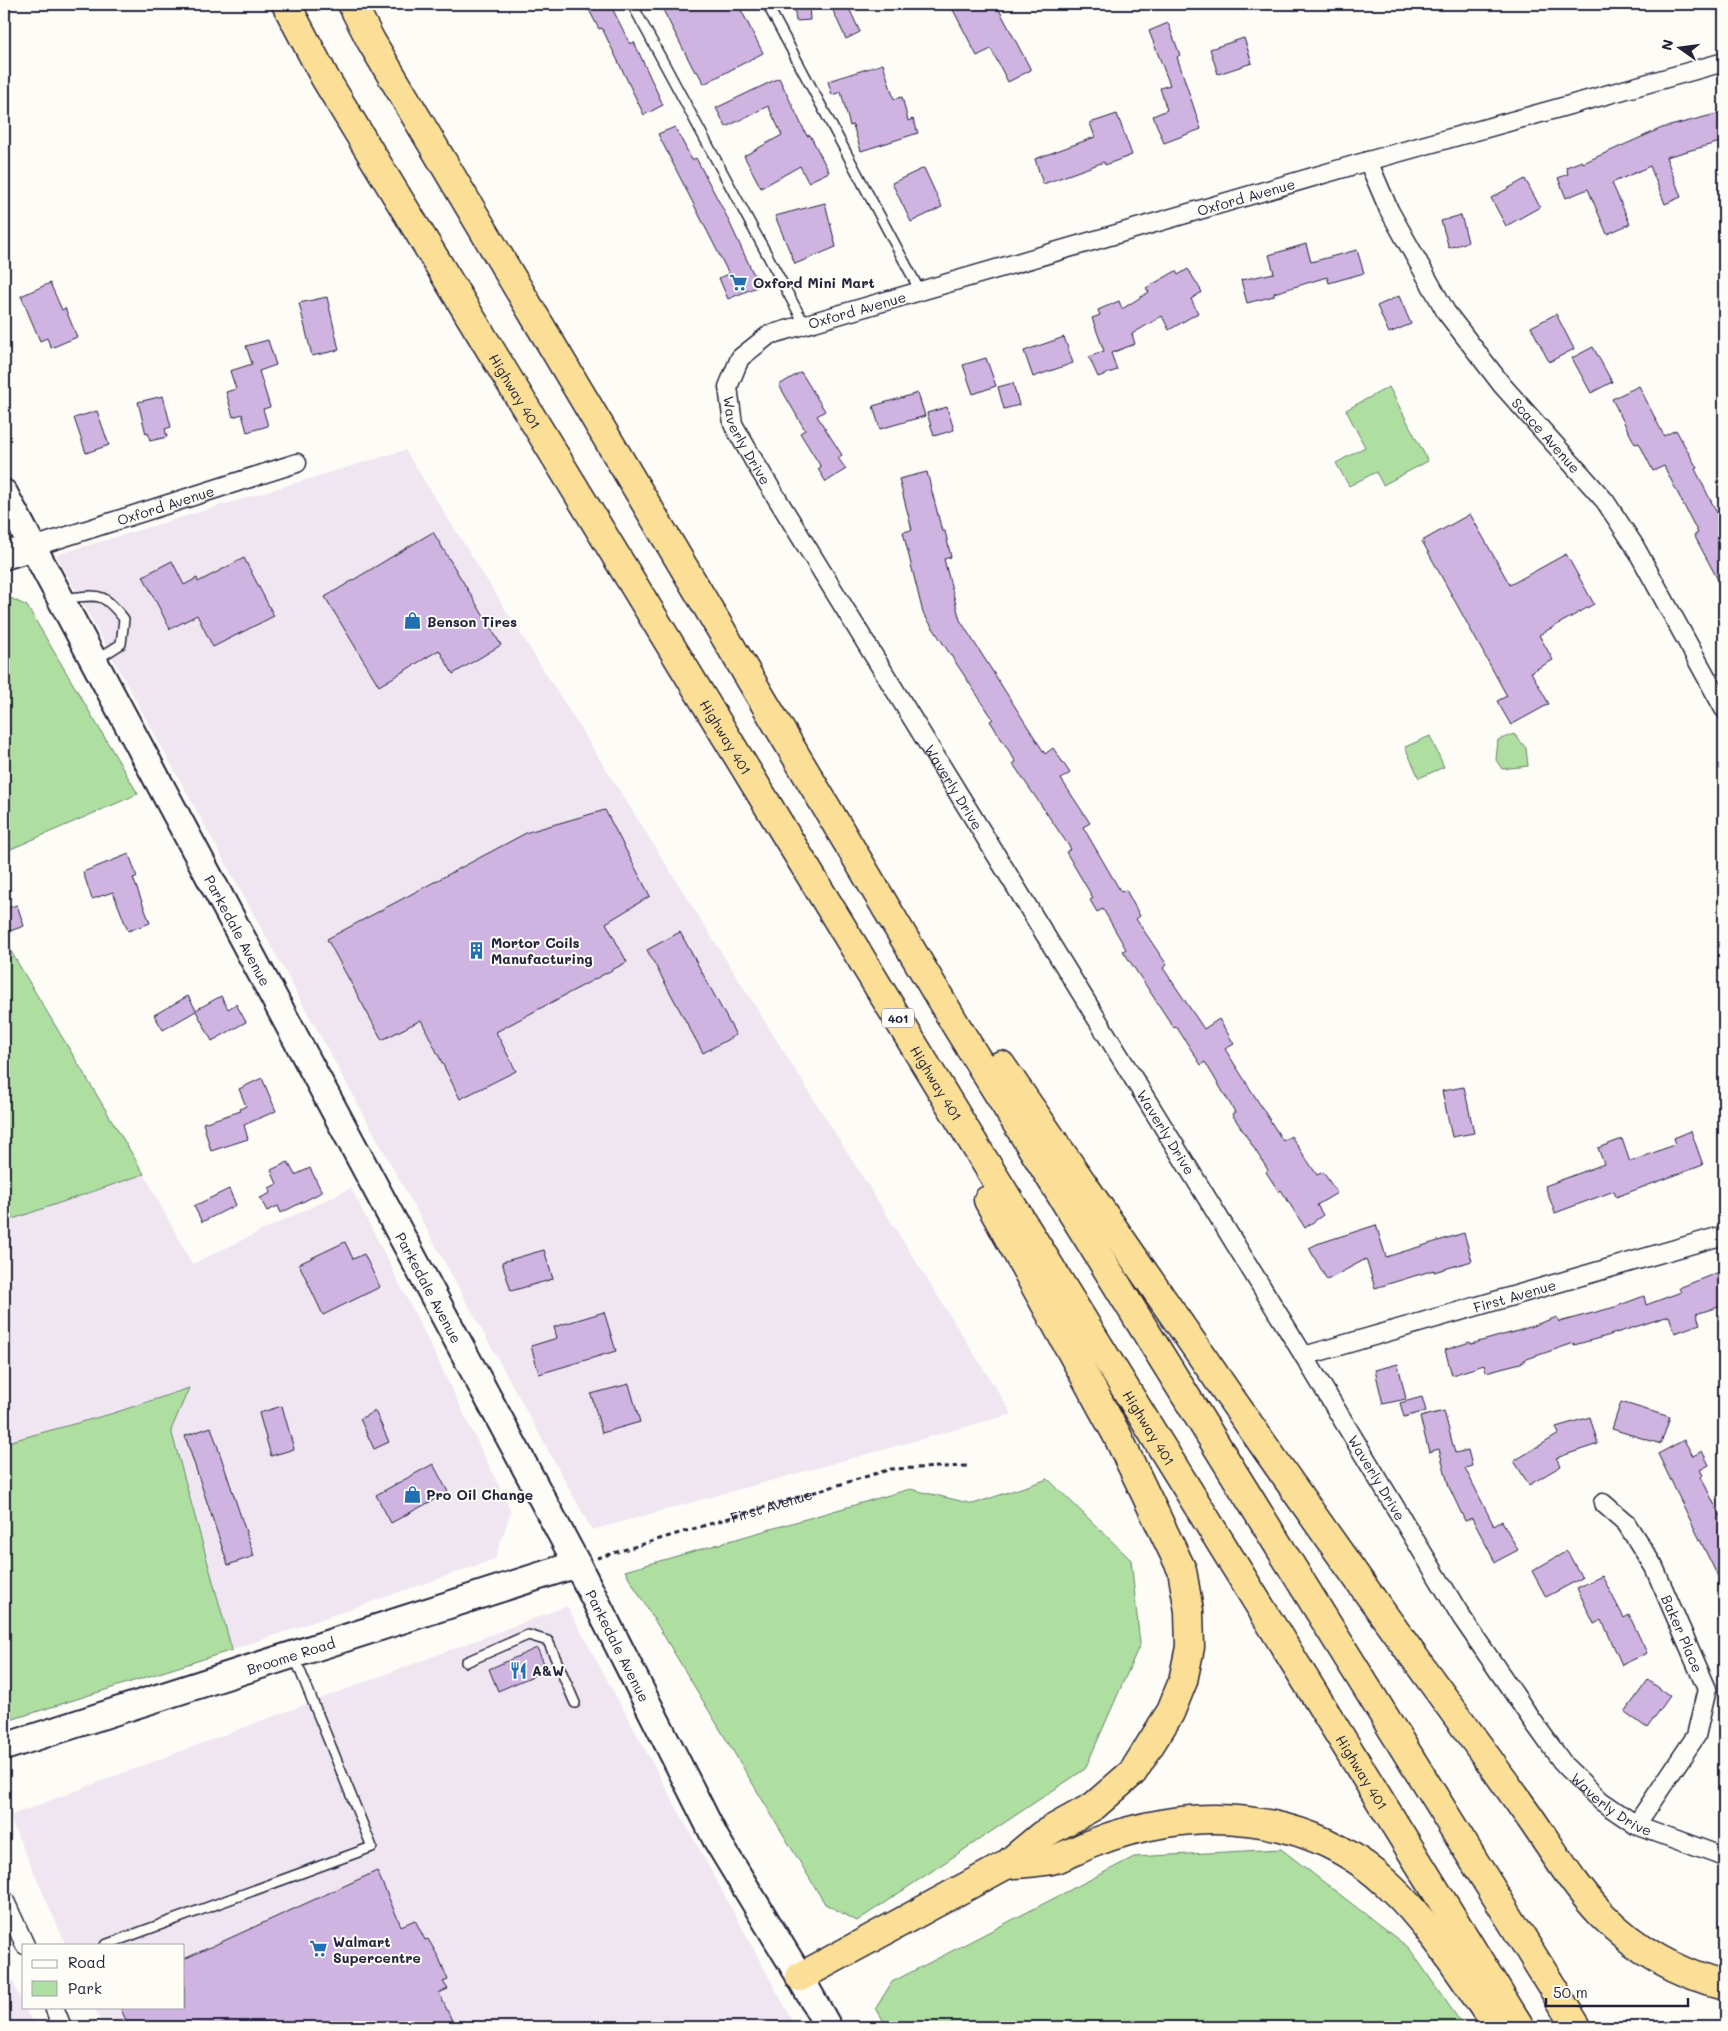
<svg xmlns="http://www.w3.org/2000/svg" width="1728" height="2031" viewBox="0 0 1728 2031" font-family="Mali,sans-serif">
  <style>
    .built { fill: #efe6f1 }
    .green { fill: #aedfa0; stroke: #68806e }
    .building { fill: #cfb4e2; stroke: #22223b }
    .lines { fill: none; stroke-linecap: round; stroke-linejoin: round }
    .lane-casing { stroke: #22223b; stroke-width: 12 }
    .street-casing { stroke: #22223b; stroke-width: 21 }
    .secondary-casing { stroke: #22223b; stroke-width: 30 }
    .highway-casing { stroke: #22223b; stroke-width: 31 }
    .path { stroke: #22223b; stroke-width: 3; stroke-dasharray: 5 4; stroke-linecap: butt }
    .lane { stroke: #fdfcf7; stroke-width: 9 }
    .street { stroke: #fdfcf7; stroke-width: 18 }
    .secondary { stroke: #fdfcf7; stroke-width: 26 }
    .highway { stroke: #fbdf96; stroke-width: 28 }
    .labels { text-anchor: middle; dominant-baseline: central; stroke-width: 4; stroke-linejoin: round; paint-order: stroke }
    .shield { fill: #fdfcf7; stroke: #646373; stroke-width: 1 }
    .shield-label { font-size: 12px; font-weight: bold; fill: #22223b }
    .street-label { font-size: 14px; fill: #22223b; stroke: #fdfcf7 }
    .poi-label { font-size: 14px; font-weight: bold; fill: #22223b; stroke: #fdfcf7; text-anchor: start }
  </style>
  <rect width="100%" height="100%" fill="#fdfcf7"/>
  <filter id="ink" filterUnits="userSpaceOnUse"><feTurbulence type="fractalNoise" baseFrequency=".02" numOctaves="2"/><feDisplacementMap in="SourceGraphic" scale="10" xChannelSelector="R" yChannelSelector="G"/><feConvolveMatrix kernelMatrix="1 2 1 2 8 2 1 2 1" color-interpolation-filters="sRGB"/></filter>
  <g filter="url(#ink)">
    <!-- built -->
    <path class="built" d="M405,450L1012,1414L592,1530L56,555Z
      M144,1174L192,1264L351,1188L425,1334L511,1511L495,1559L232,1650L171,1430L188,1388L114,1413L4,1443V1222Z
      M567,1606L796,2027H103L94,2007H184V1945H66L9,1816Z
      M4,1962L24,2007L35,2027H4Z"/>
    <!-- green -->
    <path class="green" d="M1389,387L1428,461L1383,485L1376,472L1349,486L1336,463L1365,447L1346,410Z
      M4,595L27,606L138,794L4,852Z
      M1514,734L1526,748L1528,766L1502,769L1496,760L1498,740Z
      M1430,736L1444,767L1419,778L1405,747Z
      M4,940L144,1174L4,1222Z
      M189,1388L171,1430L232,1650L4,1722V1443L114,1413Z
      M1048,1479L1131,1560L1140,1644L1085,1769L857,1921L825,1904L625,1571L910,1489L973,1504Z
      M1281,1849L1409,1948L1464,2027H887L876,2008L892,1982L1134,1857Z"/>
    <!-- building -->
    <path class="building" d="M586,4H610L630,44L634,42L663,105L644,115L602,28L599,29Z
      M660,4H738L763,53L704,84L697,71L695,72Z
      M794,4H809L810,20L796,21Z
      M830,4H847L860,32L846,39Z
      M950,4H996L1031,70L1008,82L991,49L977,56Z
      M1168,23L1180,55L1177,57L1201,129L1164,143L1153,116L1167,110L1160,88L1170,85L1149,31Z
      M1244,38L1252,63L1218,74L1210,49Z
      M883,64L894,99L902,97L908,121L913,119L918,133L861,151L853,125L850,126L841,92L832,95L828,81Z
      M779,78L807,136L810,135L829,172L808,182L800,166L761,188L744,156L782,135L768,106L726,127L716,108Z
      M1724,112V141L1666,157L1681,197L1665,204L1650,166L1612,183L1630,224L1607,234L1588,189L1566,198L1558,178L1568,174L1566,167L1582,161L1583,163L1662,128Z
      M1117,114L1132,155L1105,165L1104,162L1043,184L1035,159L1095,137L1090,123Z
      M675,127L692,160L696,158L726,215L759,286L728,299L719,278L729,274L658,134Z
      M924,168L942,207L911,222L892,183Z
      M1525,179L1540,207L1506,226L1491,198Z
      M825,203L836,247L795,264L775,216Z
      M1461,215L1468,242L1449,248L1441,221Z
      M1306,244L1311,262L1357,250L1364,273L1329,283L1327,277L1274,293V296L1247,303L1241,280L1274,273L1269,255Z
      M1188,269L1202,292L1191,299L1198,313L1169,330L1162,316L1132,334L1135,344L1111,353L1117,370L1098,377L1089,357L1104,351L1092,318L1100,315L1098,310L1119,301L1122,309L1149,292L1146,288L1176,271L1178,275Z
      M50,283L62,310L65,308L77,337L51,348L47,338L40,341L21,296Z
      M1399,296L1411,324L1389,333L1377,306Z
      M327,297L339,350L312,356L299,303Z
      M1556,314L1574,349L1549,362L1531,327Z
      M1064,337L1073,363L1033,377L1024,351Z
      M268,340L276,365L259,371L270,407L263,409L268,426L247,432L242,414L233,417L226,392L236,389L230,371L252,364L246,346Z
      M1593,347L1612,382L1591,393L1572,358Z
      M986,358L996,386L973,394L963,365Z
      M801,372L825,411L817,416L842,455L838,458L846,469L826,482L818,469L821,467L800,433L805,430L779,385Z
      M1013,383L1019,405L1004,409L998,387Z
      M1639,386L1664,436L1676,430L1697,468L1695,469L1724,527V591L1694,535L1698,533L1664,466L1653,471L1639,443L1635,444L1612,399Z
      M918,393L925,416L880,429L873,406Z
      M163,396L171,427L165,429L167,437L150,441L148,433L146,434L138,402Z
      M947,407L954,430L934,436L927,413Z
      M97,411L109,445L86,453L74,418Z
      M927,472L942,531H945L951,557L944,559L960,620L1045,754L1053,748L1070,773L1061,779L1090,823L1083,827L1121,892L1126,890L1140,916L1136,919L1167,965L1163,968L1204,1029L1219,1019L1234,1044L1225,1049L1283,1141L1291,1136L1317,1175L1323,1172L1337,1193L1317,1205L1323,1215L1305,1228L1281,1190L1279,1192L1266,1172L1268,1170L1232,1114L1235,1112L1205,1062L1201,1065L1176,1026L1174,1028L1123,951L1126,949L1103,909L1097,912L1090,900L1093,898L1066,852L1071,849L1013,764L1016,762L990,721L993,719L923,613L903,532L912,530L899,479Z
      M1470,514L1510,585L1566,554L1594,604L1539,635L1553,660L1531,672L1549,704L1511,725L1497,701L1507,696L1422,541Z
      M433,532L501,645L453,674L439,650L379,686L325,597Z
      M244,558L274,616L213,647L197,615L170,629L143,576L172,561L184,585L197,578L198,582Z
      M605,810L650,896L606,923L627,962L496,1032L516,1071L460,1099L421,1020L382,1040L327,939L528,832Z
      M129,854L137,877L133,878L150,923L128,931L113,892L92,899L83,872Z
      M17,905L24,926L10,931L4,909Z
      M680,932L736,1035L703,1053L647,950Z
      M188,996L196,1010L221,996L228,1009L236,1004L246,1022L212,1041L196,1011L163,1030L154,1015Z
      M262,1078L276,1111L244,1125L248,1139L211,1151L203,1123L241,1111L240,1109L246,1106L239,1089Z
      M1464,1087L1474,1133L1452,1137L1442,1091Z
      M1691,1131L1703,1165L1616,1197L1614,1191L1555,1213L1545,1186L1604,1164L1598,1148L1622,1139L1630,1162L1676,1144L1674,1138Z
      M288,1162L295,1175L310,1168L322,1192L281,1213L278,1206L267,1211L260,1198L271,1193L269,1188L277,1184L271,1170Z
      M229,1189L236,1205L202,1222L194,1206Z
      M1376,1225L1386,1257L1464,1233L1472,1261L1434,1272V1270L1375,1288L1366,1259L1327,1280L1309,1248L1317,1244Z
      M345,1242L353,1259L364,1254L380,1287L323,1315L299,1264Z
      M544,1250L553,1279L511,1291L502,1262Z
      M1724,1270V1305L1696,1314L1700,1324L1675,1333L1669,1316L1607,1336L1574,1345V1343L1524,1360V1362L1486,1372L1484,1365L1452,1375L1445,1350L1470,1342L1471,1344L1521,1330L1557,1317L1559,1322L1615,1307L1644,1296L1646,1305L1681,1292L1679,1288Z
      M604,1312L616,1351L539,1374L531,1346L557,1338L554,1327Z
      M1398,1364L1406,1399L1383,1404L1375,1370Z
      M629,1384L640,1422L602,1433L591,1394Z
      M1422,1397L1426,1411L1404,1417L1400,1403Z
      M1621,1402L1670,1417L1661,1444L1612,1429Z
      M282,1406L294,1449L271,1456L259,1413Z
      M375,1411L389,1442L374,1449L360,1419Z
      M1444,1411L1455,1453L1468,1450L1472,1466L1465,1468L1494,1526L1502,1521L1518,1550L1495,1562L1472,1518L1465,1521L1449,1487L1439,1449L1429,1452L1420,1417Z
      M1590,1417L1598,1444L1556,1458L1561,1466L1529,1485L1514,1461L1559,1434L1556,1427Z
      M211,1427L254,1556L228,1565L185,1436Z
      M1684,1440L1693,1456L1702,1451L1709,1465L1700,1470L1703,1475L1701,1477L1724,1524V1589L1658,1454Z
      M433,1464L448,1492L391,1523L376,1495Z
      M1567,1551L1582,1578L1546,1597L1532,1571Z
      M1602,1576L1624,1618L1629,1615L1647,1653L1622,1665L1602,1620L1594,1624L1577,1588Z
      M537,1648L547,1670L498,1691L489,1669Z
      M1648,1680L1670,1696L1647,1728L1625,1712Z
      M377,1871L401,1926L415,1920L425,1940L428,1939L439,1958L448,1980L443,1982L448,1989L439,1993L455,2027H129L120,2007H184V1959Z"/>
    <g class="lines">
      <defs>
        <path id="lane" d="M632,4L805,325
          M767,4L920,291
          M64,598C100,596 101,590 124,619L121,644L96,660
          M466,1662L528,1635L548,1641L575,1703
          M105,1945L372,1847L295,1658"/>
        <g id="street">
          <path id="s2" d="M1724,62L1368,161L769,335L740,358L728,387L733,424L754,461L1304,1356L1462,1618L1532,1720L1565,1766L1601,1801L1636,1825L1724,1857"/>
          <path id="s3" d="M1368,161L1389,210L1446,312L1502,385L1605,501L1634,545L1724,709"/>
          <path id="s4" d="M33,547L297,463"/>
          <path id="s5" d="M1304,1356L1724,1235"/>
          <path id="s6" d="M1603,1503L1626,1523L1654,1567L1707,1689L1696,1736L1636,1825"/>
          <path d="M4,1899L25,1945"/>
          <path d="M54,2007L62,2027"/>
        </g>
        <g id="secondary">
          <path id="s7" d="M4,493L577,1564L716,1839L800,1977L828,2027"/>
          <path d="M4,556L33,547"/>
          <path id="s8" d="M4,1747L577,1564"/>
        </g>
        <g id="highway">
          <path id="s9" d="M286,4L325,78L971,1139L1520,2027"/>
          <path d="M352,4L371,41L957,1027L1577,2027"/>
          <path d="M1001,1065C1142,1269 1281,1474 1427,1675C1462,1723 1497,1771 1531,1819C1554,1852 1574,1886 1602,1915C1635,1949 1678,1974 1724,1985"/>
          <path d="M1006,1865C1021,1863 1036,1863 1051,1860C1065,1857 1079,1848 1093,1843C1115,1834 1142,1827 1166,1823C1244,1810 1328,1828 1387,1884C1429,1922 1465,1980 1497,2027"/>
          <path d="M800,1977L1006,1865L1042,1835L1094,1806L1133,1772L1170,1713L1183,1681L1190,1647L1189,1611L1182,1570L1117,1435L988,1200"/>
        </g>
      </defs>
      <!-- lane casing -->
      <use href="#lane" class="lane-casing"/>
      <!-- street casing -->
      <use href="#street" class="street-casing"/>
      <!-- secondary casing -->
      <use href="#secondary" class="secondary-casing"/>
      <!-- highway casing -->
      <use href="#highway" class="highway-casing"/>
      <!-- path -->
      <path class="path" id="s1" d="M597,1558L891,1469L968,1466"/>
      <!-- lane -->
      <use href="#lane" class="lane"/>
      <!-- street -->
      <use href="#street" class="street"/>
      <!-- secondary -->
      <use href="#secondary" class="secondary"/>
      <!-- highway -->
      <use href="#highway" class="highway"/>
    </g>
  </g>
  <!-- icons -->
  <defs>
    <symbol id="supermarket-bare" viewBox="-9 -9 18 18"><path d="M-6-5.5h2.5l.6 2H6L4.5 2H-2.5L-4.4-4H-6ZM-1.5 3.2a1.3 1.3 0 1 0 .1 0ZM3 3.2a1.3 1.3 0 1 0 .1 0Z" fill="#1f6fb2" stroke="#fdfcf7" stroke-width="2.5" paint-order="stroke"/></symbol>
    <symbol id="shop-bare" viewBox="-9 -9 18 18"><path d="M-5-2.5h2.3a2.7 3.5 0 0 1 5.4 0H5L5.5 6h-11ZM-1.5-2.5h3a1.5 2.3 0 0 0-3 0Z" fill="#1f6fb2" stroke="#fdfcf7" stroke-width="2.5" paint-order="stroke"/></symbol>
    <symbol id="building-bare" viewBox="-9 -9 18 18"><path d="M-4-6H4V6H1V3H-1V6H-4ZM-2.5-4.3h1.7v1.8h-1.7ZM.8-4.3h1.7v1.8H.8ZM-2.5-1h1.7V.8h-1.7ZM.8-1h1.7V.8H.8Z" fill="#1f6fb2" stroke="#fdfcf7" stroke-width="2.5" paint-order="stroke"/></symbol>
    <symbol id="restaurant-bare" viewBox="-9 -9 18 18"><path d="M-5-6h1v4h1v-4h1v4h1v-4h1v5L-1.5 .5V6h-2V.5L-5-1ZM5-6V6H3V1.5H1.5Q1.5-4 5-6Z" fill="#1f6fb2" stroke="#fdfcf7" stroke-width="2.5" paint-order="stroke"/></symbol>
  </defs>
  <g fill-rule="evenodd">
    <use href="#supermarket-bare" x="726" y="270" width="25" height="25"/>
    <use href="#shop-bare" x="400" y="608" width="25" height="25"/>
    <use href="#building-bare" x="464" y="938" width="25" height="25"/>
    <use href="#shop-bare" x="400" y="1482" width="25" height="25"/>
    <use href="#restaurant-bare" x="506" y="1658" width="25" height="25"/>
    <use href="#supermarket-bare" x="306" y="1936" width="25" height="25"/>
  </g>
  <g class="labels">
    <!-- shield labels -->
    <rect class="shield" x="882" y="1008.5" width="32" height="19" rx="4"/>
    <g class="shield-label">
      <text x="898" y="1018">401</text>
    </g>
    <!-- street labels -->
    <g class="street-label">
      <text transform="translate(1246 197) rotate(-16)">Oxford Avenue</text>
      <text transform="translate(857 310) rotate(-16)">Oxford Avenue</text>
      <text stroke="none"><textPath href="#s9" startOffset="450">Highway 401</textPath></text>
      <text stroke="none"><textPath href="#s3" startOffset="329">Scace Avenue</textPath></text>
      <text stroke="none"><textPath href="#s2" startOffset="1119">Waverly Drive</textPath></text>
      <text stroke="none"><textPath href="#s4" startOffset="139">Oxford Avenue</textPath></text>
      <text stroke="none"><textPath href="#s9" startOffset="855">Highway 401</textPath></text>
      <text stroke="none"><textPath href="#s2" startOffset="1524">Waverly Drive</textPath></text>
      <text stroke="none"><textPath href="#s7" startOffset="496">Parkedale Avenue</textPath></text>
      <text stroke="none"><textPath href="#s9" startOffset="1260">Highway 401</textPath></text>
      <text stroke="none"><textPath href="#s2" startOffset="1929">Waverly Drive</textPath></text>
      <text stroke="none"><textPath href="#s7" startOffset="901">Parkedale Avenue</textPath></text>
      <text stroke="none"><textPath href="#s5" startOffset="219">First Avenue</textPath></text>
      <text stroke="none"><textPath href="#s9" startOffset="1665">Highway 401</textPath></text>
      <text stroke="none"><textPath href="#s2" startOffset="2334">Waverly Drive</textPath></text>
      <text stroke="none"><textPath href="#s1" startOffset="182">First Avenue</textPath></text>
      <text stroke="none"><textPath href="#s6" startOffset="155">Baker Place</textPath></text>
      <text stroke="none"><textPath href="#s7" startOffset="1306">Parkedale Avenue</textPath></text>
      <text stroke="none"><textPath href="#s8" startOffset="301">Broome Road</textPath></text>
      <text stroke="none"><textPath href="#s9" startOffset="2070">Highway 401</textPath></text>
      <text stroke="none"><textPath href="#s2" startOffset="2739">Waverly Drive</textPath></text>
    </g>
    <!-- poi labels -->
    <g class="poi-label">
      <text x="753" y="282">Oxford Mini Mart</text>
      <text x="427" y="621">Benson Tires</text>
      <text x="491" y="942">Mortor Coils<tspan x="491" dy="16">Manufacturing</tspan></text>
      <text x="426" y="1494">Pro Oil Change</text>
      <text x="532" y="1670">A&amp;W</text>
      <text x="333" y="1941">Walmart<tspan x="333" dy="16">Supercentre</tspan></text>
    </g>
  </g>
  <!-- margin -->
  <rect width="1728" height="2031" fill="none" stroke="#fdfcf7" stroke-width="20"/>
  <rect x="10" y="10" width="1708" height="2011" fill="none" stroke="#22223b" stroke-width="2" filter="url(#ink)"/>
  <!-- legend -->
  <rect x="22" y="1944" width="162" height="65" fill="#fdfcf7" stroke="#a5a5ac"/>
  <rect x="32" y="1960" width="25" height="8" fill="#fdfcf7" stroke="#a5a5ac"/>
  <text x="68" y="1968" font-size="15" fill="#22223b">Road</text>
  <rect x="32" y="1981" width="25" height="15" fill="#aedfa0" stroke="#a5a5ac"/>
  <text x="68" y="1994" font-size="15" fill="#22223b">Park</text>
  <!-- north arrow -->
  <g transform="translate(1680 48) rotate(284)" stroke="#fdfcf7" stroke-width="4" paint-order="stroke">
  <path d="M0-4L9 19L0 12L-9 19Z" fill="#22223b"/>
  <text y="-8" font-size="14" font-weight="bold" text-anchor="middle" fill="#22223b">N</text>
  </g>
  <!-- scale -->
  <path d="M1546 1998v8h142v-8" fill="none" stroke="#22223b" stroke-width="2.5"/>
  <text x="1553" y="1998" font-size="15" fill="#22223b" stroke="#fdfcf7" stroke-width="4" paint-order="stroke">50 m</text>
</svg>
